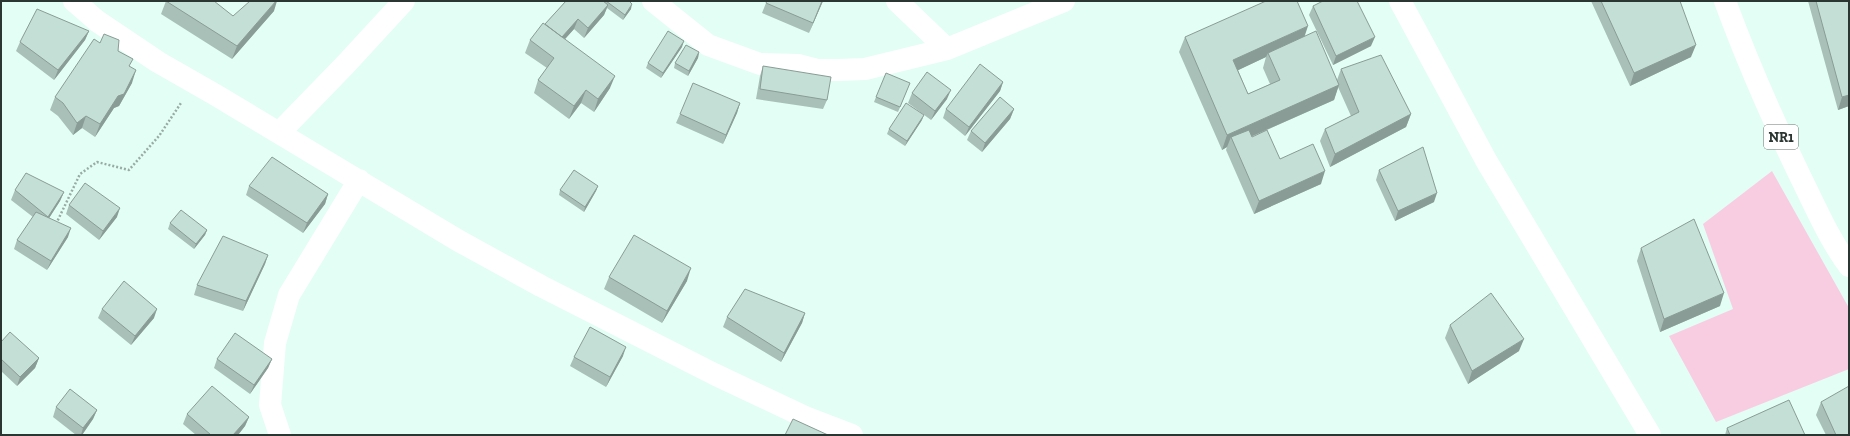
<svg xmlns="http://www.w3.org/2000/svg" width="1850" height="436" viewBox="0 0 1850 436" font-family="'Zilla Slab',serif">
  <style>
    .green { fill: #f9cde1 }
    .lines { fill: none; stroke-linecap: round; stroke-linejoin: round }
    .path { stroke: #98aca5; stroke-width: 2.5; stroke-dasharray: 2 2; stroke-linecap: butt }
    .minor { stroke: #fff; stroke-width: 22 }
    .highway { stroke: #fff; stroke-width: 22 }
    .wall { fill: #a9c0b8; fill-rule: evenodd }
    .shaded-wall { fill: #899c96 }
    .building { fill: #c4dfd6; stroke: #899c96 }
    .labels { text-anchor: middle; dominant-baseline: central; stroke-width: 3.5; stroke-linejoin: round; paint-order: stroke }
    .shield { fill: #fff; stroke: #6b7270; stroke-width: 1 }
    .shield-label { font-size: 14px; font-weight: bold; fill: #2b3532 }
  </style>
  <rect width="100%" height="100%" fill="#e3fef5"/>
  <!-- green -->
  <path class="green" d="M1772,171L1849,308V369L1716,422L1669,336L1733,309L1703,224Z"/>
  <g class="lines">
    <!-- path -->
    <path class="path" d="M56,224L80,174L97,162L129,170L159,136L181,103"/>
    <!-- minor -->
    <path class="minor" d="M74,1L97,21L158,62L214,94L459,241L541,286L714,374L805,417L852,435
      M653,1L708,45L760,64L798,65L817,70H838L865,69L947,49L1064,1
      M897,1L947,49
      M1400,1L1487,162L1650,435
      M279,133L345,65L404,1
      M280,435L270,405L275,343L289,295L359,180"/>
    <!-- highway -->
    <path class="highway" d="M1725,1C1747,61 1773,120 1801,178C1816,208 1829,239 1849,266"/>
  </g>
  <!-- wall -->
  <path class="wall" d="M166,1L233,16L274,11L232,59L161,14Z
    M566,1H629L631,9L623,20L607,8L604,15L584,38L574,29L565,39L610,88L594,112L581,103L569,119L534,93L538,80L547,68L525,53L530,40L545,24Z
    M823,1L809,33L762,13L766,3Z
    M1591,1H1680L1691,57L1630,86Z
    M1808,1H1849V106L1838,110Z
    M1313,6L1371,46L1333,65L1309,15Z
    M89,31L85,40L54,80L16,51L20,42Z
    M1305,36L1337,80L1341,69L1411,114L1406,127L1330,167L1320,141L1325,129L1351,116L1338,87L1334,100L1251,137L1280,159L1321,184L1254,214L1226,150L1227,147L1222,150L1179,52L1185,37ZM1266,57L1263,68L1270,84L1248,94L1238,70Z
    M100,43L118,51L130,66L132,83L119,106L114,108L95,137L82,128L73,135L58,116L50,110L55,97Z
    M682,47L661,78L646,68L648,63Z
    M699,52L698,58L688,76L674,68L675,63Z
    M763,66L827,100L823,109L756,99L760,76Z
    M1003,82L1000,91L965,136L943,118L946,109Z
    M910,83L898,112L874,102L876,97Z
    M912,93L947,99L931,120L908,103Z
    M740,103L737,113L723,144L676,123L680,114Z
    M1014,109L1010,119L982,152L967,140L971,131Z
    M922,120L905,146L887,134L889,129Z
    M1379,170L1434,202L1395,221L1376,180Z
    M249,186L328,194L325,204L303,233L246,195Z
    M598,186L596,191L584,212L559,195L560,190Z
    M15,190L64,192L60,201L49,218L68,237L47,270L14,249L17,240L33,217L11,200Z
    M69,205L117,217L99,240L66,214Z
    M170,223L207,230L205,235L194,249L168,229Z
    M1641,248L1720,306L1660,332L1637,261Z
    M268,255L265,264L243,311L194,295L197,285Z
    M609,277L687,281L662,323L604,289Z
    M102,309L154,318L131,345L98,318Z
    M805,313L802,323L781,362L723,327L727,317Z
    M1450,325L1519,351L1468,384L1445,338Z
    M1,342L39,358L35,368L17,386L1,371Z
    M623,356L606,387L570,366L574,357Z
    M217,359H272L268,368L250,394L214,368Z
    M1821,402L1849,435H1826L1816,415Z
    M56,407L97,410L93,419L82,435H76L53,417Z
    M187,414L249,417L245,426L238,435H196L183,424Z
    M1727,428L1805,435H1725Z"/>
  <!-- shaded-wall -->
  <path class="shaded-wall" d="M276,1H277L274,11L232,59L237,46Z
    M822,1H823L809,33L813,23Z
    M632,4L631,9L623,20L625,15Z
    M608,5L604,15L584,38L588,28Z
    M578,19L574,29L557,48L561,38Z
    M1308,26L1303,41L1268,53L1266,57L1228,75L1233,60Z
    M89,31L85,40L54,80L58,70Z
    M1375,37L1371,46L1333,65L1336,56Z
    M684,41L682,47L661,78L663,73Z
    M1696,45L1691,57L1630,86L1634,73Z
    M699,52L698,58L688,76L689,71Z
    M136,70L132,83L119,106L114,108L95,137L100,124L118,96Z
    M615,76L610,88L594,112L598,99Z
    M1003,82L1000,91L965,136L969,127Z
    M1339,85L1334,100L1234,144L1231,137L1227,147L1222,150L1227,135Z
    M586,90L581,103L569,119L574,106Z
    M951,90L947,99L931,120L935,111Z
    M1849,95V106L1838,110L1842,97Z
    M740,103L737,113L723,144L726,135Z
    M1014,109L1010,119L982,152L985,143Z
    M1411,114L1406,127L1330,167L1335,154Z
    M924,115L922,120L905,146L907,141Z
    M86,116L82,128L73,135L77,123Z
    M1325,171L1321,184L1254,214L1259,201Z
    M598,186L596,191L584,212L585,207Z
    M64,192L60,201L44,226L48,217Z
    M1437,193L1434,202L1395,221L1398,211Z
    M328,194L325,204L303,233L307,223Z
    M120,208L117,217L99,240L103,231Z
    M71,228L68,237L47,270L51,261Z
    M207,230L205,235L194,249L196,244Z
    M268,255L265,264L243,311L246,301Z
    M691,268L687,281L662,323L667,311Z
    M1724,293L1720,306L1660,332L1664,319Z
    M157,309L154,318L131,345L135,336Z
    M805,313L802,323L781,362L784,353Z
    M1524,339L1519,351L1468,384L1472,371Z
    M626,347L623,356L606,387L610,377Z
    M39,358L35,368L17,386L20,377Z
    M272,359L268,368L250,394L254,385Z
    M97,410L93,419L82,435H81L83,428Z
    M249,417L245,426L238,435H233Z"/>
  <!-- building -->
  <path class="building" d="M166,1H214L233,16L250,1H276L237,46Z
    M566,1H603L608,5L588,28L578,19L562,37L545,24Z
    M606,1H629L632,4L625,15Z
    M767,1H822L813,23L766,3Z
    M1266,1H1297L1308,26L1233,60L1248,94L1280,80L1268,53L1316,31L1339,85L1227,135L1185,37Z
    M1323,1H1357L1375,37L1336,56L1313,6Z
    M1601,1H1680L1696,45L1634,73Z
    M1816,1H1849V95L1842,97Z
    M37,9L89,31L58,70L20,42Z
    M543,23L615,76L598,99L586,90L574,106L538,80L554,58L530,40Z
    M668,31L684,41L663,73L648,63Z
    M104,34L119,40L118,51L133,59L129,66L136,70L124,94L118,96L100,124L86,116L77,123L63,103L55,97L94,39L100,43Z
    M686,45L699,52L689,71L675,63Z
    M1381,55L1411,114L1335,154L1325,129L1359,112L1341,69Z
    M980,64L1003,82L969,127L946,109Z
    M763,66L831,77L827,100L760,89Z
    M927,72L951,90L935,111L912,93Z
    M886,73L910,83L900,107L876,97Z
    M693,83L740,103L726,135L680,114Z
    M1000,97L1014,109L985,143L971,131Z
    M906,103L924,115L907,141L889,129Z
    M1249,130L1252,137L1267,130L1280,159L1313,144L1325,171L1259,201L1231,137Z
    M1423,147L1437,193L1398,211L1379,170Z
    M272,157L328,194L307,223L249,186Z
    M574,170L598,186L585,207L560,190Z
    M26,173L64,192L48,217L15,190Z
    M85,183L120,208L103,231L69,205Z
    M181,210L207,230L196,244L170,223Z
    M36,212L71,228L51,261L17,240Z
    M1694,219L1724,293L1664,319L1641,248Z
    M634,235L691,268L667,311L609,277Z
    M223,236L268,255L246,301L197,285Z
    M124,281L157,309L135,336L102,309Z
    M745,289L805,313L784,353L727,317Z
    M1491,293L1524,339L1472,371L1450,325Z
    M590,327L626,347L610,377L574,357Z
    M10,332L39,358L20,377L1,359V342Z
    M235,333L272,359L254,385L217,359Z
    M212,386L249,417L233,435H211L187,414Z
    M1849,386V435H1836L1821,402Z
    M70,389L97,410L83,428L56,407Z
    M1789,400L1805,435H1730L1727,428Z
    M793,419L828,435H785Z"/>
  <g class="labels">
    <!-- shield labels -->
    <rect class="shield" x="1764" y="125" width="34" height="24" rx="3"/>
    <g class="shield-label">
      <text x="1781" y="137">NR1</text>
    </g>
  </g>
  <!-- border -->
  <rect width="1850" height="436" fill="none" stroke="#2b3532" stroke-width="4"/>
</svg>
